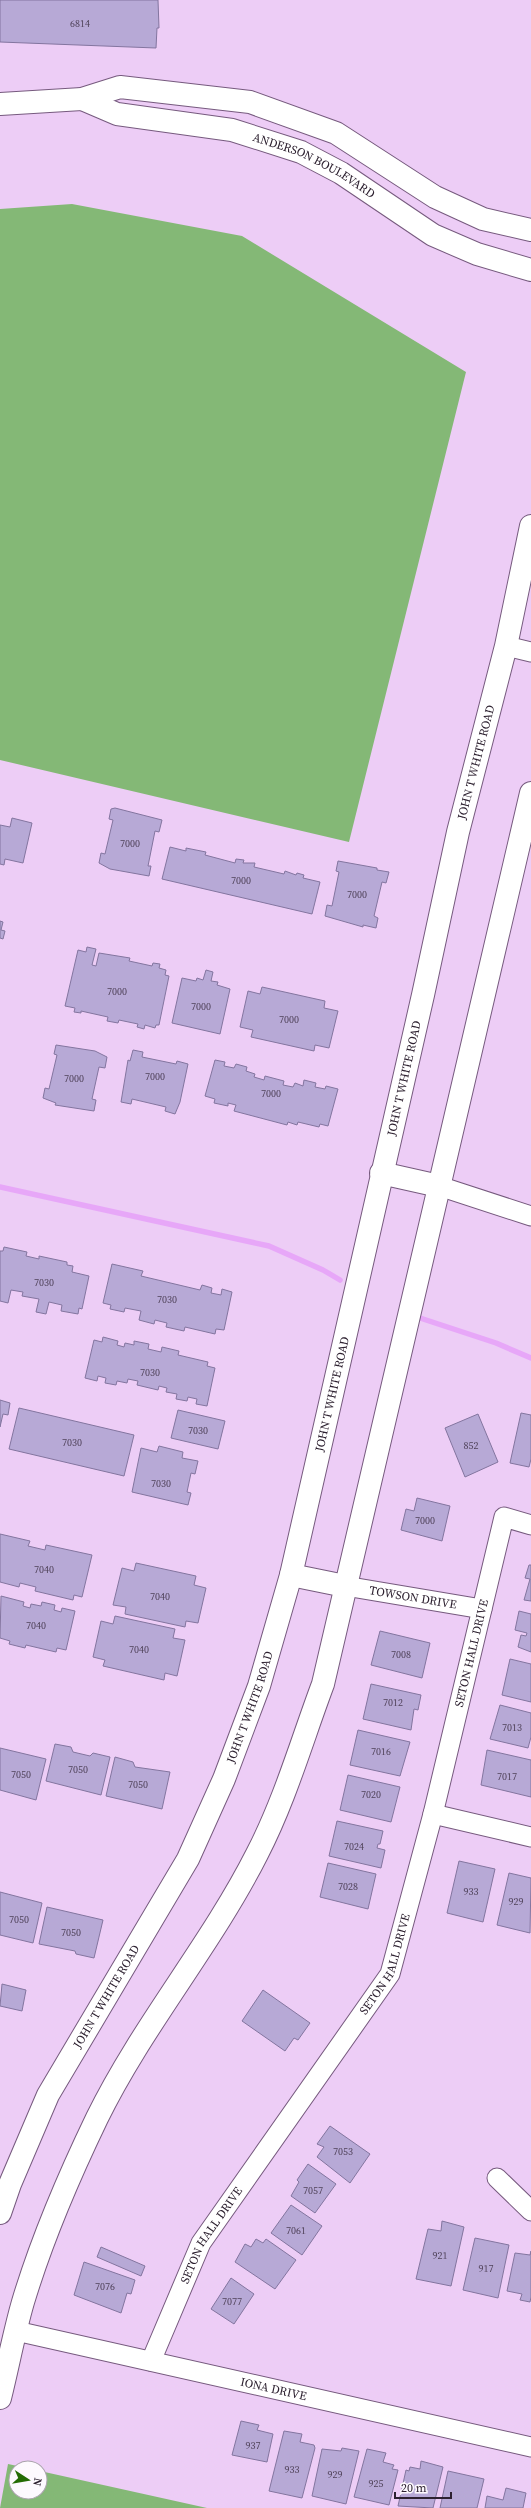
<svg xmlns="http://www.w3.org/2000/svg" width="531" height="2508" viewBox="0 0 531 2508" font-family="'Source Serif 4',serif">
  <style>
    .green { fill: #84b876 }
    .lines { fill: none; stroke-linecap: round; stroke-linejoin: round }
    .stream { stroke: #e7a7f8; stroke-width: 5.5 }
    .building { fill: #b7a9d6; stroke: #83759f }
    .minor-casing { stroke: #765a7e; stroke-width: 21 }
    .tertiary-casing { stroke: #765a7e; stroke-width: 24 }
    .secondary-casing { stroke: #765a7e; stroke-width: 24 }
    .minor { stroke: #fff; stroke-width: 19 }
    .tertiary { stroke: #fff; stroke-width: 22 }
    .secondary { stroke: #fff; stroke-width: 22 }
    .labels { text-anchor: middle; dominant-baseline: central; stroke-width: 3; stroke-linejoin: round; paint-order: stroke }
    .number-label { font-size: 10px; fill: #50435a }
    .street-label { font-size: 12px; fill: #2d2130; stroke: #fdf9fe }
  </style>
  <rect width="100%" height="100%" fill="#edcdf6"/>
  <!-- green -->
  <path class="green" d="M72,204L242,236L466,372L349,842L0,760V209Z
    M8,2464L27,2468H16V2492H40V2471L207,2508H0Z"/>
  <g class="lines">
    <!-- stream -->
    <path class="stream" d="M0,1187L269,1246L323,1270L340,1280
      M417,1317L496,1343L531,1358"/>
  </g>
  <!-- building -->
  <path class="building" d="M0,0H158L159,28H157L156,48L0,42Z
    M115,808L162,820L159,832L155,831L148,866H151L149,876L110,869L99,863L101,853L105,854L113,820L109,819L111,809Z
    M12,818L32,823L23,863L5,859L4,865L0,864V825L10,827Z
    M170,847L186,851V848L206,852L205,855L235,863L236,859L244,860L243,863H255L254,867L284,874L285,871L296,875L297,873L304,875L303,878L320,882L312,914L162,879Z
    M338,861L377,868V870L389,872L386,883L382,882L374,916L378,918L376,928L363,925V927L325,916L327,905L332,906L339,872L336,871Z
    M0,921L3,922L1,930L5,931L3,939L0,938Z
    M87,947L96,949L92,965L96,966L99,953L130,958L129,961L152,966L153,963L160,964L159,968L166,970L165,975L169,976L159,1025H156L155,1028L145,1025L144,1029L137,1027L138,1024L119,1020L118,1023L107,1021L108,1017L81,1011V1013L74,1012L75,1008L65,1006L78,950L86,952Z
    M206,970L213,972L211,981L218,982L217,985L230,989L220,1034L172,1023L182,978L196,981L197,978L203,980Z
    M262,987L325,1001L324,1008L338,1011L329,1048L315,1045L314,1051L251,1037L253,1030L240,1027L248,991L260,994Z
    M56,1045L95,1051L107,1057L105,1068L99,1067L92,1099L96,1100L94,1111L55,1105L56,1103L43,1098L45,1088L49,1089L57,1055L54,1054Z
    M133,1050L143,1052L142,1057L176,1064L177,1061L188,1064L180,1102L175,1114L165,1111L166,1107L132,1099L131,1104L121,1102L128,1060L130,1061Z
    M215,1060L225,1062L224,1066L234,1068L236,1064L247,1067L246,1071L255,1074L254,1077L264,1080L265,1076L284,1081L283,1085L293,1087L295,1083L303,1086L304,1080L316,1083L315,1087L325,1089L326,1086L338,1089L328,1126L320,1124L319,1127L298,1122L297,1125L288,1122L287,1125L234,1111L236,1105L228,1103V1106L214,1103L215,1099L205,1096Z
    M4,1247L27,1252L26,1256L39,1259V1256L67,1262V1265L73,1266L72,1272L89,1276L82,1309L79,1308L78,1314L61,1311L62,1305L49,1302L46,1314L36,1312L39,1299L22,1296L23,1292L11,1290L8,1303L0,1301V1251H3Z
    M112,1264L143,1271L141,1276L200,1290L202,1285L212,1288L211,1293L221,1295L222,1289L232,1292L224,1330L216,1329L215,1334L185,1327L184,1331L166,1327L167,1323L155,1320L154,1324L139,1320L141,1311L125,1308L124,1312L110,1309L111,1305L103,1303Z
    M103,1337L118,1341L117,1345L124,1347L125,1343L134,1345V1341L149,1344L148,1349L161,1352L162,1347L179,1351L178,1355L208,1362L207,1366L215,1368L207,1406L196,1404L197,1399L188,1397L187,1401L176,1399L177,1394L166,1392L167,1388L159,1386L158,1390L137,1385L138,1381L128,1379L127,1383L117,1381L116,1385L105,1383L106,1378L98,1376L97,1381L85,1378L94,1340L102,1342Z
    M0,1400L10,1403L8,1415L3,1414L0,1427Z
    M19,1408L134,1435L124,1476L9,1449Z
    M178,1410L225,1421L218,1449L171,1438Z
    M521,1413L531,1415V1459L529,1467L510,1463Z
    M478,1414L498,1462L465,1477L445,1428Z
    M159,1446L183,1452L182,1458L198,1461L195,1474L191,1473L187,1492L191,1493L188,1505L132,1492L141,1448L157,1452Z
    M417,1498L450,1506L442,1541L401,1530L406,1509L414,1511Z
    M0,1534L30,1541L28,1546L45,1550L46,1545L92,1555L82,1597L74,1595L73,1600L35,1591L36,1587L20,1583L19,1587L0,1582Z
    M136,1563L196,1576L194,1585L206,1588L198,1623L186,1621L185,1627L125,1614L126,1607L113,1605L122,1568L134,1571Z
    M529,1565H531V1601L524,1600L530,1579L525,1578Z
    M1,1596L24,1602L23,1606L30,1608L31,1604L41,1606L42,1602L55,1605L54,1610L61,1612L62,1608L75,1611L66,1650L57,1648L56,1652L26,1645L25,1648L9,1644L10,1641L0,1638Z
    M519,1611L531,1614V1652L518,1647L521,1635L526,1636L527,1633L515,1630Z
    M115,1616L175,1629L173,1638L185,1640L177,1676L165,1673L164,1680L103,1666L105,1660L93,1657L101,1621L113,1624Z
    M380,1631L430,1643L422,1678L371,1665Z
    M510,1659L531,1664V1702L502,1695Z
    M371,1684L421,1695L418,1710L414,1709L411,1730L363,1719Z
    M500,1705L531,1713V1737L528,1748L490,1739Z
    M358,1730L410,1742L400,1776L350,1765Z
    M55,1744L71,1747L73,1752L90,1756L93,1753L110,1757L101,1795L46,1781Z
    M0,1748L46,1759L36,1800L0,1790Z
    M487,1750L531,1760V1797L481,1785Z
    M115,1757L133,1762L135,1767L170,1772L162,1809L106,1796Z
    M348,1775L400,1787L391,1822L340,1810Z
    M337,1821L383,1831L380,1844H378L377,1848L385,1850L381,1868L329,1856Z
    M459,1861L495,1869L483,1922L447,1913Z
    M328,1863L376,1874L368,1909L320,1897Z
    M509,1873L531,1878L530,1933L497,1925Z
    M0,1892L42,1903L33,1943L0,1935Z
    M47,1907L103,1920L94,1958L76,1954L75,1951L39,1944Z
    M2,1984L26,1990L22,2011L0,2006Z
    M263,1990L310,2023L298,2040L294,2038L285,2051L242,2021Z
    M330,2126L370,2154L350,2183L317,2157L324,2147L317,2144Z
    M308,2164L336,2184L315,2213L291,2196L299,2182L297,2180Z
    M291,2205L322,2226L302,2255L271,2233Z
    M442,2221L464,2227L451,2286L416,2279L428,2229L441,2231Z
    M475,2238L509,2245L498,2298L463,2290Z
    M256,2239L263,2243L266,2239L296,2260L275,2289L235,2262L245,2244L251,2247Z
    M101,2247L145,2266L141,2276L97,2257Z
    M531,2251V2297L530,2302L520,2300L522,2294L507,2291L515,2253L530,2255Z
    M84,2262L135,2280L131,2294L127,2293L121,2313L74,2295Z
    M231,2278L254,2294L234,2324L211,2309Z
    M241,2421L259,2425L257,2430L273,2434L267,2462L232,2455Z
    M284,2431L302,2434L300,2442L314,2445L315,2448L302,2498L269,2491Z
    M342,2448L359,2451L346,2504L312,2496L322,2449L341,2451Z
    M367,2449L386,2453L383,2462L394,2465L392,2469L398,2470L389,2505L354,2497Z
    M421,2461L443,2467L433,2508L398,2506L406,2470L409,2471L410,2467L420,2469Z
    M448,2471L484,2479L477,2508H440Z
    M506,2488L526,2493L523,2508H485L487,2496L503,2500Z"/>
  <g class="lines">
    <defs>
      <g id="minor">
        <path d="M506,646L531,652"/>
        <path d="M439,1186L531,1216"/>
        <path id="s1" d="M345,1586L482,1609"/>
        <path d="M433,1814L531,1837"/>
        <path d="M497,2178L531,2211"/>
        <path id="s2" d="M16,2331L531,2447"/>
        <path id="s3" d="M151,2361L201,2243L390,1974L433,1814L504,1517L531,1525"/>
      </g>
      <g id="tertiary">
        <path id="s4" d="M82,99L117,114L232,130L301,152L341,173L433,235L477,254L531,270"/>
        <path d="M0,104L82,99L120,87L250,102L336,133L435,197L483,219L531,230"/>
      </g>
      <g id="secondary">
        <path d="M381,1173L439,1186"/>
        <path d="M291,1575L345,1586"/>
        <path id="s5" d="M0,2213L10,2184L48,2095L188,1859L224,1779L259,1686L291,1575L423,995L458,832L506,646L531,526"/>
        <path d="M0,2398C8,2366 14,2333 23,2302C41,2242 70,2174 97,2118C142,2026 211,1945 257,1854C285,1800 302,1740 323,1684L531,793"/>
      </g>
    </defs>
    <!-- minor casing -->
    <use href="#minor" class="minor-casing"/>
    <!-- tertiary casing -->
    <use href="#tertiary" class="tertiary-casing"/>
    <!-- secondary casing -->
    <use href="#secondary" class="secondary-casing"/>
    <!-- minor -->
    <use href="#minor" class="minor"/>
    <!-- tertiary -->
    <use href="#tertiary" class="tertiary"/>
    <!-- secondary -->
    <use href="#secondary" class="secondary"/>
  </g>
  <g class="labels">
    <!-- number labels -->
    <g class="number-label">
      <text x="80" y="23">6814</text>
      <text x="130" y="843">7000</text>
      <text x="241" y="880">7000</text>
      <text x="357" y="894">7000</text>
      <text x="117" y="991">7000</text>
      <text x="201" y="1006">7000</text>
      <text x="289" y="1019">7000</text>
      <text x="155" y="1076">7000</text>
      <text x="74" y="1078">7000</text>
      <text x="271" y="1093">7000</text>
      <text x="44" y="1282">7030</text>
      <text x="167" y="1299">7030</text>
      <text x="150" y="1372">7030</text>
      <text x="198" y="1430">7030</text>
      <text x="72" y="1442">7030</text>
      <text x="471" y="1445">852</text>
      <text x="161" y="1483">7030</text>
      <text x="425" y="1520">7000</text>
      <text x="44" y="1569">7040</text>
      <text x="160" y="1596">7040</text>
      <text x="36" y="1625">7040</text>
      <text x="139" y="1649">7040</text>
      <text x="401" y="1654">7008</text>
      <text x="393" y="1702">7012</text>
      <text x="512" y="1727">7013</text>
      <text x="381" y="1751">7016</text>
      <text x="78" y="1769">7050</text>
      <text x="21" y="1774">7050</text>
      <text x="507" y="1776">7017</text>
      <text x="138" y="1784">7050</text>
      <text x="371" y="1794">7020</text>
      <text x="354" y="1846">7024</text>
      <text x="348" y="1886">7028</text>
      <text x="471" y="1891">933</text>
      <text x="516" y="1901">929</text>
      <text x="19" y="1919">7050</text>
      <text x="71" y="1932">7050</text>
      <text x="343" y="2151">7053</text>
      <text x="313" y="2190">7057</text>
      <text x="296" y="2230">7061</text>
      <text x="440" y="2255">921</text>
      <text x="486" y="2268">917</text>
      <text x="105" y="2286">7076</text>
      <text x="232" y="2301">7077</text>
      <text x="253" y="2445">937</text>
      <text x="292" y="2469">933</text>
      <text x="335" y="2474">929</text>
      <text x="376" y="2483">925</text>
    </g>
    <!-- street labels -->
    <g class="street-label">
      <text stroke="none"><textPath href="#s4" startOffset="244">ANDERSON BOULEVARD</textPath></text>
      <text stroke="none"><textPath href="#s5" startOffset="1538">JOHN T WHITE ROAD</textPath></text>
      <text stroke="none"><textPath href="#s5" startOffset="1214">JOHN T WHITE ROAD</textPath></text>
      <text stroke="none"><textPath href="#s5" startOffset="890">JOHN T WHITE ROAD</textPath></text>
      <text stroke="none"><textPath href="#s1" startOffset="69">TOWSON DRIVE</textPath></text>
      <text stroke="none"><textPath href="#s3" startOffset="788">SETON HALL DRIVE</textPath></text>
      <text stroke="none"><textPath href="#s5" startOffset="566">JOHN T WHITE ROAD</textPath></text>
      <text stroke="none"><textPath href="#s3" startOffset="464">SETON HALL DRIVE</textPath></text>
      <text stroke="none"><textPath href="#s5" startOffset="242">JOHN T WHITE ROAD</textPath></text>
      <text stroke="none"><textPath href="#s3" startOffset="140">SETON HALL DRIVE</textPath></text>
      <text stroke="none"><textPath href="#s2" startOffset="264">IONA DRIVE</textPath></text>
    </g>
  </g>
  <!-- north arrow -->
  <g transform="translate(28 2480) rotate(102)"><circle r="19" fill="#fdf9fe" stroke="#aaa3ac"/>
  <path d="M0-3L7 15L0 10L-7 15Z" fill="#246b04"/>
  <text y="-6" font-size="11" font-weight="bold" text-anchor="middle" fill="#2d2130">N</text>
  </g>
  <!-- scale -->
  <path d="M395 2492v6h56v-6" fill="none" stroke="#2d2130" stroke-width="2"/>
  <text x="401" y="2492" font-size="12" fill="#2d2130" stroke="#fdf9fe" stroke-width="3" paint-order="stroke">20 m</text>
</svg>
